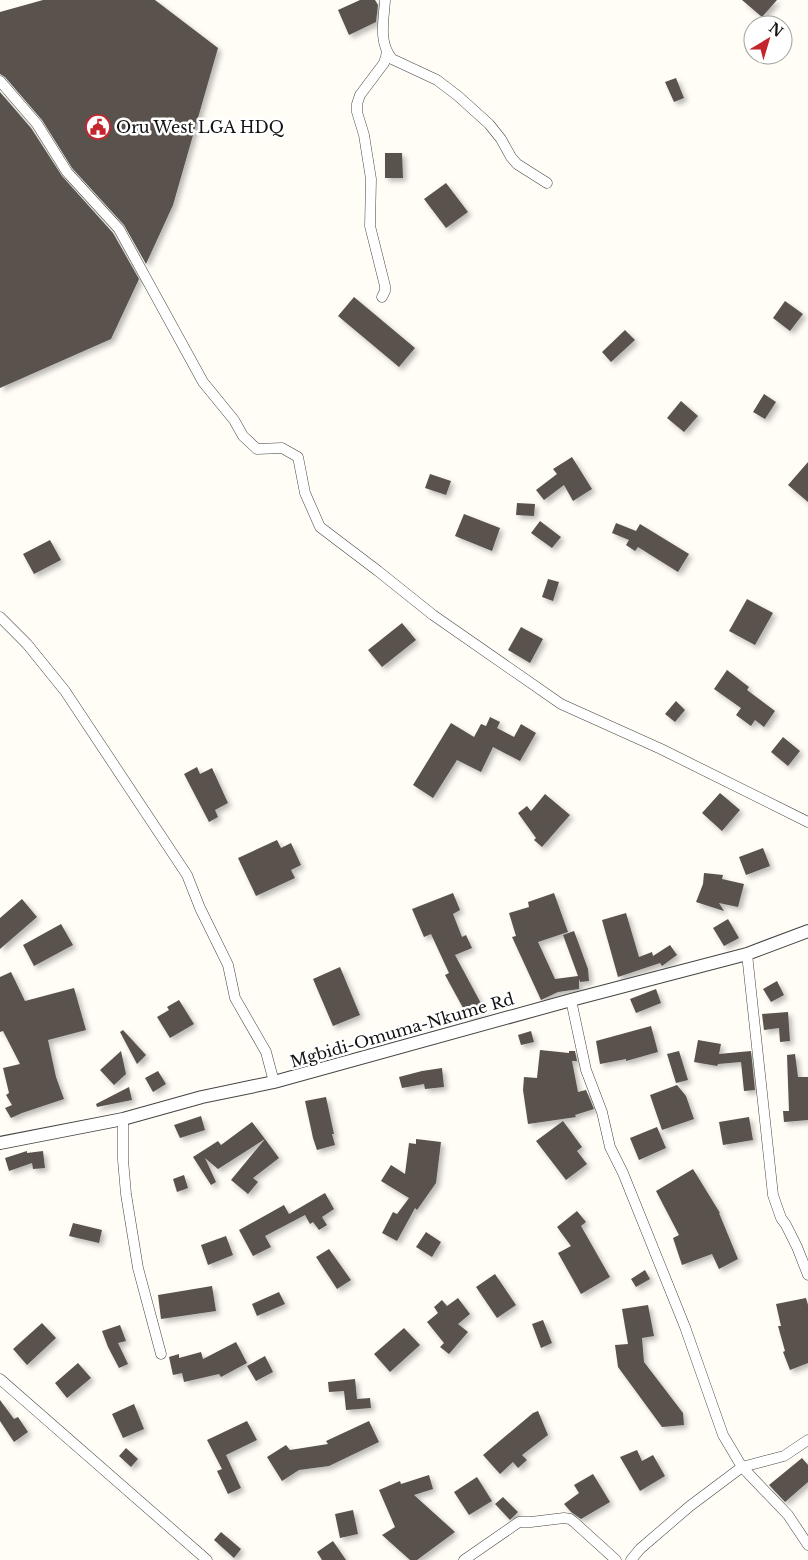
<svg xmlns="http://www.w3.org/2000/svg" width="808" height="1560" viewBox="0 0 808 1560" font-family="'Libre Baskerville',serif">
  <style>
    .building { fill: #5a524d; filter: url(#shadow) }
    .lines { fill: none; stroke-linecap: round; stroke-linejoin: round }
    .minor-casing { stroke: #444; stroke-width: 11 }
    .tertiary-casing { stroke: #444; stroke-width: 14 }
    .minor { stroke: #fff; stroke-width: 10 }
    .tertiary { stroke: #fff; stroke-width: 12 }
    .labels { text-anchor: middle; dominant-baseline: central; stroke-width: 5; stroke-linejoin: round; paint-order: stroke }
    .poi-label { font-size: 16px; fill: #111; stroke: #fff; text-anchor: start }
    .street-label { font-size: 16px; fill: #111; stroke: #fff }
  </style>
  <defs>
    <filter id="shadow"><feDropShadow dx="3.5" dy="3.5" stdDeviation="2.5" flood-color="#0004"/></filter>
  </defs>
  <rect width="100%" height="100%" fill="#fffdf5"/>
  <!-- building -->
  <path class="building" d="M43,0H155L218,48L173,205L146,264L124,225L72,168L42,120L5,77L0,74V12Z
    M360,0H375L378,5L376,22L349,35L338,10Z
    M742,0H777L762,17Z
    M676,78L684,98L674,102L665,82Z
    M0,92L31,128L62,176L113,233L139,279L111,339L0,388Z
    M385,153H402L403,178H385Z
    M446,183L468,212L446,228L424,199Z
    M354,297L415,348L399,367L338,316Z
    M785,301L803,314L790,331L773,318Z
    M625,330L635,340L611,362L602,352Z
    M764,394L776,402L765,419L753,412Z
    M681,401L698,416L684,432L667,418Z
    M572,457L592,489L573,501L564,485L544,500L536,490L557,474L553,469Z
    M808,462V502L788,485Z
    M430,474L451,481L446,495L425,488Z
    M517,503L535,504L534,516L516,515Z
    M464,514L500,528L492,551L455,536Z
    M540,521L561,537L552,548L531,533Z
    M616,523L636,531L640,524L689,554L678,572L638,547L635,551L626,545L629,540L612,533Z
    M50,540L61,560L34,574L23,554Z
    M548,579L559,582L553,601L542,597Z
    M747,599L773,613L755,645L729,631Z
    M402,623L416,640L382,667L368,650Z
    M521,627L543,639L530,663L508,650Z
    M727,670L749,687L747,690L775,711L764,727L755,720L751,726L736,715L741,708L714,689Z
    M676,701L685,710L675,722L665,714Z
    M490,717L500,722L497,728L514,737L521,724L536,733L520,761L493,747L481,772L457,760L433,798L413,785L451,723L474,737L481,724L486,726Z
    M783,737L800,751L788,766L771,752Z
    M197,767L200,774L212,768L228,803L215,810L218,817L209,822L184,774Z
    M720,793L740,810L722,831L702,813Z
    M545,794L570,815L542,847L534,840L536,838L518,813L527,806L531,811Z
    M277,840L281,848L291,843L301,865L291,870L295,878L256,896L238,858Z
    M763,848L770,866L746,875L739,857Z
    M704,873L723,875L722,879L744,884L738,907L719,903L724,911L696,902L703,884Z
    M453,893L460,910L453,914L462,937L466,935L472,948L455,955L484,1009L468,1017L445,975L449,973L431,934L424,937L412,909Z
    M554,893L568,932L538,942L555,979L578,976L563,935L574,931L588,969L589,981L580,982L579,979V989L558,992L541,1000L512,937L516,936L509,913L529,907L528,902Z
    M22,899L37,917L0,949V918Z
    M626,913L639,957L652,952L653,956L670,945L677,955L662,966L660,963L618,977L602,920Z
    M728,919L739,938L724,946L713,928Z
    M61,924L73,945L34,966L23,945Z
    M340,967L360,1015L333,1026L313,979Z
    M11,972L25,1001L74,988L86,1030L48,1040L56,1077L64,1099L22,1113L11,1118L5,1108L12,1105L6,1095L9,1093L3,1068L20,1064L3,1031L0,1032V977Z
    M777,981L784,995L771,1002L763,989Z
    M656,989L661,1003L636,1013L630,999Z
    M179,1000L194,1024L170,1038L157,1017L169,1010L167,1007Z
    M788,1012L790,1041L780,1042L779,1028L764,1030L762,1014Z
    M651,1026L658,1052L626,1061V1059L600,1064L596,1041Z
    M123,1030L146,1055L137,1064L120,1032Z
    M531,1031L534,1042L521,1045L518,1035Z
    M698,1040L721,1044L719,1054L751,1051L755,1090L744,1091L741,1062L718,1064L717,1066L694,1062Z
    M540,1050L569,1053V1051H575L577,1061H572L578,1092L586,1090L594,1109L575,1115L576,1117L528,1124L523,1090L524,1077L537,1078Z
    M121,1051L126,1074L114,1085L100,1070Z
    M679,1051L688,1080L676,1083L667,1054Z
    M795,1054L798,1077H808V1120L784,1122L783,1111H789L787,1055Z
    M442,1068L444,1087L425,1089L424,1084L402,1088L399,1077L422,1071Z
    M158,1071L166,1084L153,1092L145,1078Z
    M677,1085L686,1096L694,1119L662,1130L650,1095Z
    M129,1087L132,1100L97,1107L96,1104Z
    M326,1097L334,1134H332L335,1145L317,1150L313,1138L305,1101Z
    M201,1116L205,1130L180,1138L174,1125Z
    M749,1117L753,1140L723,1145L719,1122Z
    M563,1121L582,1147L577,1151L587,1164L566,1180L536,1141Z
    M252,1122L265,1139L218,1169L205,1158L216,1182L211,1185L193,1157L218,1141L221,1145Z
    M657,1127L666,1148L639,1160L630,1138Z
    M265,1139L279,1158L253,1178L258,1182L248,1194L231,1180Z
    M416,1139L441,1142L436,1183L417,1210L415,1208L397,1241L382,1233L393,1212L397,1214L409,1198L381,1181L391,1165L405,1174L409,1143L416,1144Z
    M27,1151V1153L43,1151L45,1168L33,1169L32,1163L9,1171L5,1158Z
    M693,1169L720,1213H719L738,1259L719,1269L712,1254L682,1265L673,1238L679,1235L656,1191Z
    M184,1175L188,1188L177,1192L173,1179Z
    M325,1193L334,1209L322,1217L327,1225L319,1230L313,1222L310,1224L305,1215L265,1236L271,1247L253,1256L239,1230L284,1205L289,1214Z
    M577,1211L586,1222L581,1226L610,1277L581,1294L558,1253L571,1246L557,1227Z
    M73,1223L102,1230L99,1243L69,1236Z
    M426,1232L441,1242L432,1257L416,1247Z
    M226,1236L233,1255L208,1265L201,1245Z
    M329,1249L351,1280L337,1289L316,1257Z
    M645,1270L650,1279L636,1287L631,1279Z
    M495,1274L516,1305L497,1318L476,1287Z
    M212,1286L216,1311L161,1319L158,1295Z
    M279,1292L285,1304L257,1316L252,1304Z
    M458,1298L470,1314L458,1324L468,1332L449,1354L440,1347L444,1343L427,1322L438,1313L434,1307L442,1300L447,1306Z
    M806,1298L808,1305V1363L790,1370L783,1352L785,1351L778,1326H781L776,1304Z
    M648,1305L654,1336L642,1338L644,1362L683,1413L684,1425L662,1427L618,1367L615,1345L628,1344L622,1309Z
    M543,1320L552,1343L541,1348L532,1324Z
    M42,1323L56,1338L27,1365L13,1349Z
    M120,1325L126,1341L118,1343L128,1364L119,1368L108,1347L102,1331Z
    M404,1328L420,1345L390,1372L374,1354Z
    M236,1342L247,1363L221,1377L219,1374L184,1382L182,1373L173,1375L169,1357L179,1354V1358L201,1352L203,1359Z
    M265,1356L273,1372L256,1381L247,1366Z
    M78,1363L91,1378L67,1398L55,1383Z
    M355,1379L357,1399L370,1398L371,1408L346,1410L344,1391L329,1392L328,1382Z
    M0,1400L14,1419L18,1417L28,1432L14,1442L0,1421Z
    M134,1404L144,1429L123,1438L112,1414Z
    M538,1411L548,1435L522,1455L527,1460L518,1468L513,1462L500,1474L483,1455L533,1413Z
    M247,1421L257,1440L226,1455L241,1488L228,1494L217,1471L222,1469L207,1440Z
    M369,1421L379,1442L329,1466L299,1470L282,1481L267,1457L286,1445L290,1450L328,1444L326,1441Z
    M126,1448L138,1459L131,1467L119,1456Z
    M637,1450L642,1461L653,1455L665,1476L640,1491L620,1457Z
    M802,1458L808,1465V1482L785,1502L769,1485Z
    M593,1474L610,1502L581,1519L571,1512L564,1504L579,1493L574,1485Z
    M429,1475L433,1489L414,1495L455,1532L417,1560H410L382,1535L395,1527L379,1490L400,1481L401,1484Z
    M477,1477L492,1501L469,1515L454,1492Z
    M503,1497L518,1512L510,1520L495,1504Z
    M353,1510L358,1534L340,1538L335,1514Z
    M221,1532L241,1549L234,1558L214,1540Z
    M333,1541L346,1560H322L317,1552Z"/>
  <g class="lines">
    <defs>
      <path id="minor" d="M385,0C384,20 378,42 392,59L437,80L458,96L489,124L501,139L511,157L517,164L547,183
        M0,81L37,124L67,172L119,229L203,382L234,420L243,436L257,449L282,448L298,457L305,493L320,527L378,571L433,615L561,704L661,749L808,822
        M382,297L385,291V286L370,226L371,179L364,135L357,112V104L360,95L384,63L387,53
        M0,617L27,644L65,691L187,875L200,908L228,965L235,998L266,1052L274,1082
        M747,954L773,1195L781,1218L786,1225L797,1247L808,1275
        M571,1000L586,1070L602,1112L610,1147L623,1173L685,1327L723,1435L742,1467L788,1515L808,1545
        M123,1119V1160L126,1194L138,1268L161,1354
        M0,1379L207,1560
        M464,1560L519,1522H531L564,1518L570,1519L574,1522L616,1560
        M631,1560L640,1549L690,1506L742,1467L784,1456L808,1440"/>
      <path id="tertiary" d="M0,1143L123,1119L202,1097L274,1082L571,1000L747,954L808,931"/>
    </defs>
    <!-- minor casing -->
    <use href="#minor" class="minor-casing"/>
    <!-- tertiary casing -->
    <use href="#tertiary" class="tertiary-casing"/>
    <!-- minor -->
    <use href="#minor" class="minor"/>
    <!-- tertiary -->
    <use href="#tertiary" class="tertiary"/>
  </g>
  <!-- icons -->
  <defs>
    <symbol id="civic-ring" viewBox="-11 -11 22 22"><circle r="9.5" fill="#fff" stroke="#c4262e" stroke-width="1.5"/><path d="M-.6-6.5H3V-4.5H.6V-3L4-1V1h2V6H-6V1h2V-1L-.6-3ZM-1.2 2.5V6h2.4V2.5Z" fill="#c4262e"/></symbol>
  </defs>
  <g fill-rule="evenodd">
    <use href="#civic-ring" x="84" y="113" width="28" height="28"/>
  </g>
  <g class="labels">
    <!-- poi labels -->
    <g class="poi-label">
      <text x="116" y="127">Oru West LGA HDQ</text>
    </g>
    <!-- street labels -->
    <g class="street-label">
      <text transform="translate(402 1030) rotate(-16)">Mgbidi-Omuma-Nkume Rd</text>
    </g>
  </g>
  <!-- north arrow -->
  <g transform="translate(768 40) rotate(38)"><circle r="24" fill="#ffffff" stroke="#a0a0a0"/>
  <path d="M0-4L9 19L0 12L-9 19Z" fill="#c4262e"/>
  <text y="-8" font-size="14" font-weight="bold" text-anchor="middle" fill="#111111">N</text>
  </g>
</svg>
